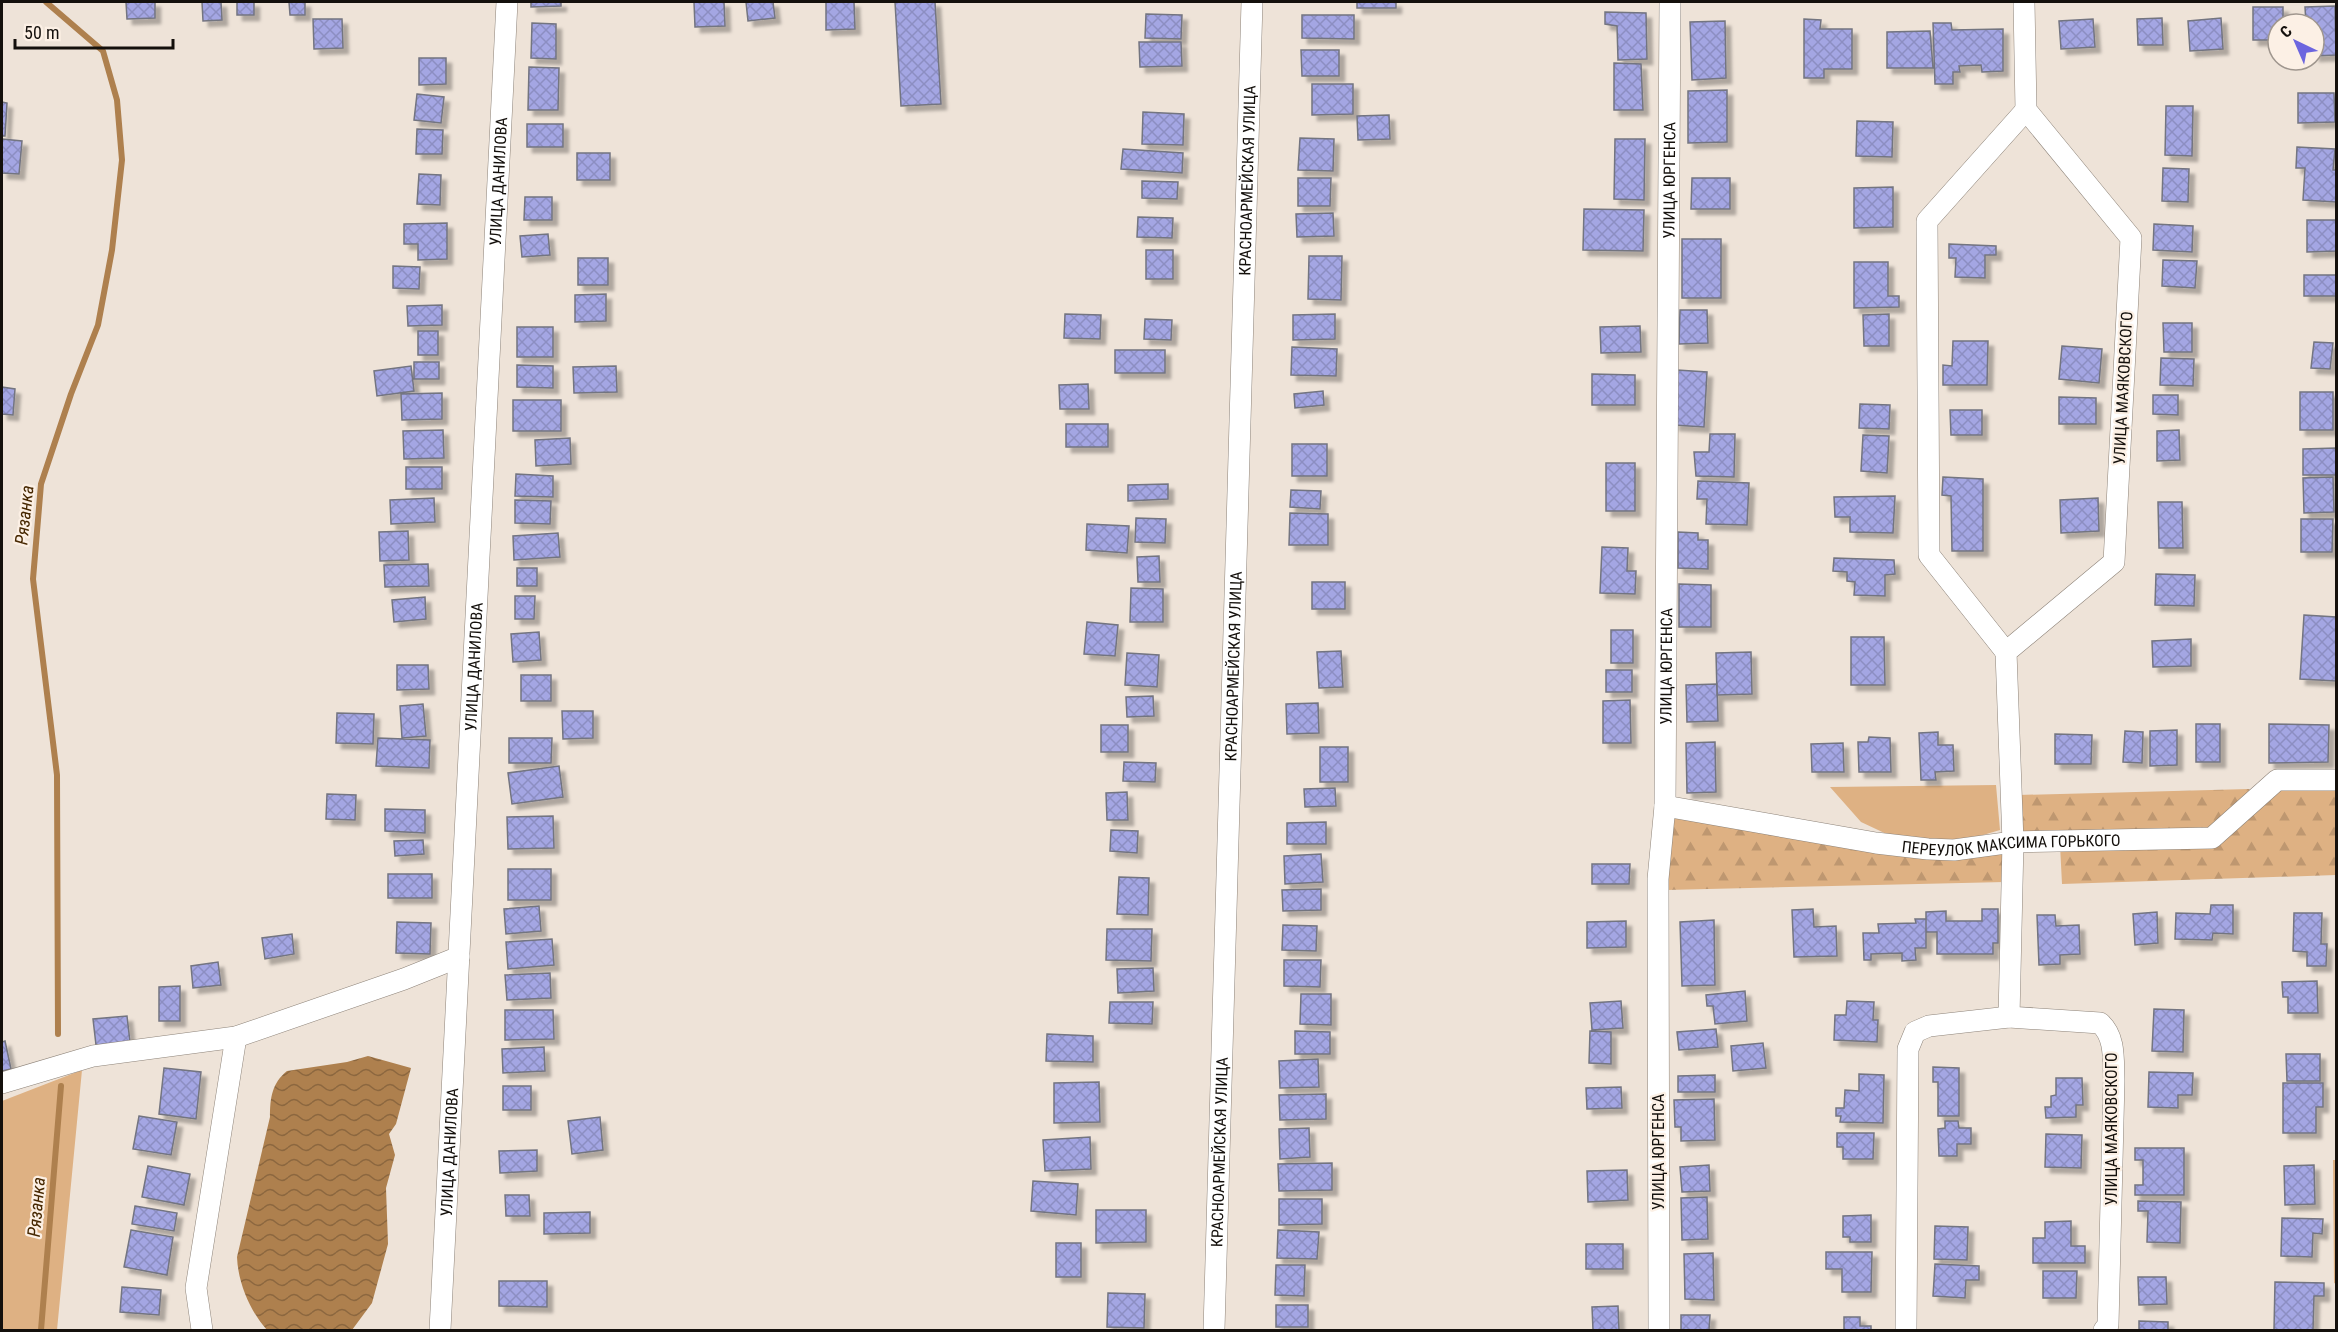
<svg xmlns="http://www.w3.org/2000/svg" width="2338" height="1332" viewBox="0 0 2338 1332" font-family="'Roboto Condensed',sans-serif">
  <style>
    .green { fill: #deb183 }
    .forest { fill: url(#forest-firs) }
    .water { fill: url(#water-waves) }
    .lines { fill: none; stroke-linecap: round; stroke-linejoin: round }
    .stream { stroke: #ae804e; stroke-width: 6 }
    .building { fill: url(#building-cross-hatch); stroke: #737480; stroke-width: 1.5; filter: url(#shadow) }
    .minor-casing { stroke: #8d8379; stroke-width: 22 }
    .minor { stroke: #fff; stroke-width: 21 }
    .labels { text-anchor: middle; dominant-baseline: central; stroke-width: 4.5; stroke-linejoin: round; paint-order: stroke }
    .street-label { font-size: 16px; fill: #14100c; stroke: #fcf0e5 }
    .water-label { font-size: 18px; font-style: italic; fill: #462700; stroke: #fcf0e5 }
  </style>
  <defs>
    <pattern id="forest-firs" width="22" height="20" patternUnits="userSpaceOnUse" patternTransform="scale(1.5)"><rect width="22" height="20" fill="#deb183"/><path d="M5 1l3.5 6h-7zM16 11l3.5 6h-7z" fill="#be9770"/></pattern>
    <pattern id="water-waves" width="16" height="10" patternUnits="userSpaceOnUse" patternTransform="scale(1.5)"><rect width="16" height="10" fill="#ae804e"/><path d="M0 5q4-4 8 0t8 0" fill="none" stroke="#8c673f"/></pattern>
    <pattern id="building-cross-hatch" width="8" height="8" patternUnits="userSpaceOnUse" patternTransform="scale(1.5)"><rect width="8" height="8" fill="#a4a6e3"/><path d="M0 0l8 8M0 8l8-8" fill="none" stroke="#8c8ec2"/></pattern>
    <filter id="shadow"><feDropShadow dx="5.5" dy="5.5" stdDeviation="1.5" flood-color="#0004"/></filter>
  </defs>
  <rect width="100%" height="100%" fill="#eee3d8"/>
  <!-- green -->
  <path class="green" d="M1996,785L2000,830L1956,843L1893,837L1861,822L1830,787Z
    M82,1070L57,1330H2V1101Z
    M2333,1160H2336V1284L2334,1283Z"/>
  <!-- forest -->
  <path class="forest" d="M2277,786L2336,787V979V875L2062,884L2060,845H2212Z
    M2249,789L2252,792L2202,836L2021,841L2018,795Z
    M1667,817L2007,848L2005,882L1667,890Z"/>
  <!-- water -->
  <path class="water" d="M368,1056L411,1068L396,1124L389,1134L395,1155L386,1188L388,1244L372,1303L352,1330H267C250,1311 238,1283 237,1257L270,1117C270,1098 272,1083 287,1071L347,1062Z"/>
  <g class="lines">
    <!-- stream -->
    <path class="stream" d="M46,2L103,51L117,100L122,160L112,250L98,325L71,394L41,484L33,579L57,775L58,1034
      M41,1330L61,1086"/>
  </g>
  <!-- building -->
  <path class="building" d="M126,2H155V18L127,19Z
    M202,2H221L222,20L203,21Z
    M237,2H254V15H237Z
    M289,2H305V15H290Z
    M531,2H561V6L531,7Z
    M694,2H724L725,26L695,27Z
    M746,2H773L775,18L748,21Z
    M826,2H854L855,29L826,30Z
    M895,2H935L941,104L901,106Z
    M1357,2H1396V8H1357Z
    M2335,6L2336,55L2314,56V24H2306L2305,7Z
    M2253,7H2283V24H2278V40H2253Z
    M1605,12L1646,13L1647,59L1618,60L1617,26L1605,24Z
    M1146,14L1182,15L1181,39L1145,38Z
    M1302,15H1354V39L1302,38Z
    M2162,18L2163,45H2138L2137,19Z
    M2221,18L2223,49L2190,51L2188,21Z
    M313,19H342L343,48L314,49Z
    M1804,19L1821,20L1820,29H1852V69H1824V78H1804Z
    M2093,19L2095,47L2061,49L2059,21Z
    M1725,21L1726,78L1692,80L1690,22Z
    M532,23L556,24V59L531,58Z
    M1933,23H1951L1952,30L2003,29V71L1982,72L1981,65L1959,66L1960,72H1953V84H1935Z
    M1930,31L1933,68H1887V32Z
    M1139,42H1181L1182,66L1140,67Z
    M1301,50H1339V76H1302Z
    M419,58H446V84L419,85Z
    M1614,63L1641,64L1643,110H1614Z
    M529,67L559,68L558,110H528Z
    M1312,84H1353V114L1312,115Z
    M1727,90V142L1688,143V91Z
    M2298,93H2334L2335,122L2298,123Z
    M417,94L444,97L441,123L414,120Z
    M2,102L7,103L5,136H2Z
    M2166,106H2193L2192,156L2165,155Z
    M1143,112L1184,114L1183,145L1142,144Z
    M1389,115L1390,139L1358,140L1357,116Z
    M1857,121L1893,122L1892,157L1856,156Z
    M527,124H563V147H527Z
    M417,129L443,130L442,154H416Z
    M1300,138L1334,139L1333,171L1298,170Z
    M2,139L22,141L19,174L2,173Z
    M1615,139H1645L1644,200L1614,199Z
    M2297,147L2335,149L2333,170H2336V202L2303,200L2305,168H2296Z
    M1123,149L1183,153L1182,173L1121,169Z
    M577,153H610V180H577Z
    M2163,168L2189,169L2188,202L2162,201Z
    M419,174L441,175L440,205L417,204Z
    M1298,178H1331L1330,206H1298Z
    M1692,178H1730V209H1691Z
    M1142,181L1178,182L1177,199L1142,198Z
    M1893,187V227L1854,228V188Z
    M525,197H552V220H524Z
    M1584,209L1644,210L1643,251L1583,250Z
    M1333,213L1334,236L1297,237L1296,214Z
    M1138,217L1173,218L1172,238L1137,237Z
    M2307,220H2336V251L2307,252Z
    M447,223V259L418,260V244H404V224Z
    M2154,224L2193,226L2192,252L2153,250Z
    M548,234L550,255L522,257L520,236Z
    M1682,239H1721V298H1682Z
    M1949,244L1996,246V255H1985V278L1955,277L1956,258H1949Z
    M1146,250H1173V279H1146Z
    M1309,256H1342L1341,300L1308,299Z
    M578,258H608V285H578Z
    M2163,260L2197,261L2195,288L2162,286Z
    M1854,262H1888V296H1899V307L1854,308Z
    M393,266L420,267L419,289L393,288Z
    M2304,275H2336V296H2304Z
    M606,294V321L575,322V295Z
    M442,305V325L408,326L407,306Z
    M1680,310H1707L1708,343L1679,344Z
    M1065,314L1101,315L1100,339L1064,338Z
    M1335,314V339L1293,340V315Z
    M1889,314V346H1864L1863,315Z
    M1145,319L1172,320L1171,340L1144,339Z
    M2163,323H2192V352H2164Z
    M1640,326L1641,352L1601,353L1600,327Z
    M517,327H553V357H517Z
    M418,331H438V355H418Z
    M1953,341H1988L1987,385H1943V365L1952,366Z
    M2314,342L2333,343L2330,369L2311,368Z
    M2062,346L2102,349L2099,383L2059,379Z
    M1292,347L1337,349L1336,376L1291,375Z
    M1115,350H1165V373H1115Z
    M2161,358L2194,359L2193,386L2160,385Z
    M414,362H439V379H414Z
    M517,365L553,366V388L517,387Z
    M411,366L414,391L377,396L374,371Z
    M616,366L617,392L574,393L573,367Z
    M1677,370L1707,372L1704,427L1674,425Z
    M1592,374L1635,375V405H1592Z
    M1088,384L1089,409H1060L1059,385Z
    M2,387L15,389L13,415L2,414Z
    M1323,391L1324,405L1295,408L1294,394Z
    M2300,392H2333V430H2300Z
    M442,393V419L402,420L401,394Z
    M2153,395H2178V415L2153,414Z
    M2059,397L2096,398V424H2059Z
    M513,400H561V431H513Z
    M1860,404L1890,405L1889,429L1859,428Z
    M1950,410H1982V435H1951Z
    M1066,424H1108V447H1066Z
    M443,430L444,458L404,459L403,431Z
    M2179,430L2180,460L2157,461V431Z
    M1710,434H1735L1734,477L1696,476L1694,452H1709Z
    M1863,435L1889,436L1887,473L1861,471Z
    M570,438L571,464L536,466L535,440Z
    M1292,444H1327V476H1292Z
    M2336,448V475H2303V449Z
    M1606,463H1635V511H1606Z
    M406,467H442V489H406Z
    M516,474L553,476V497L515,496Z
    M1943,477L1983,479V551H1952L1951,496L1942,495Z
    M2333,477L2334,512L2304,513L2303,478Z
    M1698,481L1749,483L1747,525L1706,524L1707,499H1697Z
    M1168,484V499L1128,501V485Z
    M1291,490L1321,491L1320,509L1290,507Z
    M1895,496L1893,533L1850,532V517H1835L1834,497Z
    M434,498L435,522L391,524L390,500Z
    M2098,498L2099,531L2061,533L2060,500Z
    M515,500L551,501L550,524L515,523Z
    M2158,502H2182L2183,548H2159Z
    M1290,513L1328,514V545H1289Z
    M1136,518L1166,519L1165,543L1135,542Z
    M2301,519H2333L2332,552H2301Z
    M1087,524L1129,526L1127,553L1086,550Z
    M408,531L409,560L380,561L379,532Z
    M1678,532L1698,533V540H1708V569L1678,568Z
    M558,533L560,557L514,560L513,536Z
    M1602,547L1628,548L1627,571H1636L1635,594L1600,593Z
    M1159,556L1160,582H1138L1137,557Z
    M1834,558L1894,560L1895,574L1885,575V596L1854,595L1855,582L1847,581V572L1833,571Z
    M428,564L429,586L385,587L384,565Z
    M517,568H537V586H517Z
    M2156,574L2195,575L2194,606L2155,605Z
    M1312,582H1345V609H1312Z
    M1679,584L1711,585V627H1679Z
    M1131,588L1163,589V622H1130Z
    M515,596H535L534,619H515Z
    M425,597L426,619L394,622L392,600Z
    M2304,615L2336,617V681L2300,679Z
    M1087,622L1118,625L1115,656L1084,654Z
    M1611,630H1633V663H1611Z
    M539,632L541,660L513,662L511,634Z
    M1851,637H1884L1885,685H1851Z
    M2191,639V666L2153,667L2152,641Z
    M1341,651L1343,687L1319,688L1317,652Z
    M1751,652L1752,694L1717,695L1716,653Z
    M1127,653L1159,655L1157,687L1125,685Z
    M397,665H428L429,689L397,690Z
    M1606,670H1632V692H1606Z
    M521,675H551V701H521Z
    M1717,684L1718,721L1687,722L1686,685Z
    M1153,696L1154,716L1127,717L1126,697Z
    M1630,700L1631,743H1603V701Z
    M1318,703L1319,733L1287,734L1286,704Z
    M423,704L426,736L402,738L400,706Z
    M562,711H593V738L563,739Z
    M337,713L374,714L373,744L336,743Z
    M2196,724H2220V762H2196Z
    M2269,724L2329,725L2328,762L2269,763Z
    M1101,725H1128V752H1101Z
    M2177,730V765L2150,766V731Z
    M2125,731L2143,732L2142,763L2123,762Z
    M1938,732V745H1953L1954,771L1935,772L1936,780H1921L1919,733Z
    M2055,734L2092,735L2091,764H2055Z
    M1869,737L1890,738L1891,772H1859L1858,742H1868Z
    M378,738L430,740L429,768L376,766Z
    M509,738H552L551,763H509Z
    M1715,742L1716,792L1687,793L1686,743Z
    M1843,743L1844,772H1812L1811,744Z
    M1320,747H1348V782H1320Z
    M1124,762L1156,763L1155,782L1123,781Z
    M559,766L563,797L512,804L508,773Z
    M1335,788L1336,806L1305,807L1304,789Z
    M1127,792L1128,820H1107L1106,793Z
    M327,794L356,795L355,820L326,819Z
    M385,809L425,810V833L385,831Z
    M553,816L554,848L508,849L507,817Z
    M1326,822V844H1287V823Z
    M1111,830L1138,831L1137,853L1110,851Z
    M423,840L424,854L395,856L394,841Z
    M1321,854L1323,882L1285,884L1284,856Z
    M1592,864H1630L1629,884H1592Z
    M508,869H551V900H508Z
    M388,874H432V898H388Z
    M1119,877L1149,878L1148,915L1117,914Z
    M1321,889V910L1283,911L1282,890Z
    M2211,905H2233V934L2213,933L2212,940L2175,939L2176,913L2210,914Z
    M539,906L541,931L506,934L504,909Z
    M1813,909L1814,927L1836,926L1837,956L1794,957L1792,910Z
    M1982,909H1998V943H1993V954H1937V932H1926V912L1946,911V921H1982Z
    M2157,912L2158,943L2135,945L2133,914Z
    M2294,913H2322L2321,944H2327L2326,966H2307V952L2293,951Z
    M2037,915H2055L2056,926L2079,925L2080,954L2060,955V964L2039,965Z
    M1915,919H1926V948H1915L1916,960L1902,961V953L1871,954V960H1864L1863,933H1879L1878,924L1916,923Z
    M1714,920L1715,985L1682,986L1680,922Z
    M1626,921V947L1587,948V922Z
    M397,922L431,923L430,954L396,953Z
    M1283,925L1317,926L1316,951L1282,950Z
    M1107,929H1152L1151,961L1106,960Z
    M292,934L294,954L265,959L262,938Z
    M552,939L554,965L508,969L506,942Z
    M1284,960H1321L1320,987L1284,986Z
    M218,962L221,985L193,988L191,966Z
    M1153,968L1154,991L1118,993L1117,969Z
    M550,973L551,998L507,1000L505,975Z
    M2317,981L2318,1013H2288V997H2283L2282,982Z
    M180,986V1021H159V987Z
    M1745,991L1747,1021L1715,1024L1713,1006H1707L1706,995Z
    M1301,994H1331V1025L1300,1024Z
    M1621,1001L1623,1028L1592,1030L1590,1003Z
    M1847,1001L1874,1002L1873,1020H1878L1877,1042L1834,1040L1835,1015H1846Z
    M1110,1002H1153L1152,1024L1109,1023Z
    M2154,1009L2184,1010L2183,1052L2152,1051Z
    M505,1010H553L554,1039L505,1040Z
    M127,1016L130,1042L96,1045L93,1019Z
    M1716,1029L1718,1047L1679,1050L1677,1032Z
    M1295,1031L1330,1032V1054H1295Z
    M1590,1031L1611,1032V1064L1589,1063Z
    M1047,1034L1093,1036V1062L1046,1061Z
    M5,1041L11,1069L2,1071V1042Z
    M1763,1043L1766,1068L1733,1071L1731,1046Z
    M544,1047L545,1071L503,1073L502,1049Z
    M2286,1054H2320V1081H2287Z
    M1318,1059L1319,1087L1280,1088L1279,1061Z
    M1933,1067L1959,1068V1116H1938V1082H1933Z
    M164,1068L201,1072L196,1119L159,1114Z
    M2149,1072L2193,1073L2192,1095H2178V1108L2148,1107Z
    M1859,1074L1884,1075L1883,1123L1840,1122L1841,1116H1836V1108H1844L1845,1090L1859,1091Z
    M1715,1075V1092H1678V1076Z
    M2056,1078H2082L2083,1105H2076V1117L2046,1118L2045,1107H2051V1096L2056,1095Z
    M1099,1082L1100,1122L1054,1123V1083Z
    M2283,1083H2323V1107H2316V1133H2283Z
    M503,1086H531V1110H503Z
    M1621,1087L1622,1108L1587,1109L1586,1088Z
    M1326,1094V1119L1280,1120L1279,1095Z
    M1714,1099L1715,1140L1681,1141V1127H1675L1674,1100Z
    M139,1116L177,1122L171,1155L133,1149Z
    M600,1117L603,1150L572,1154L568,1121Z
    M1945,1121H1958L1959,1128H1971V1144H1957V1156H1939L1938,1129L1945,1128Z
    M1309,1128L1310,1157L1280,1159L1279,1129Z
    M1837,1133H1874L1873,1159H1843V1147H1837Z
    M2046,1134L2082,1135L2081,1168L2045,1167Z
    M1090,1137L1091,1169L1045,1171L1043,1140Z
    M2135,1148H2184V1195H2135V1185H2143V1160H2135Z
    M537,1150V1171L500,1173L499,1151Z
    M1332,1163V1190L1279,1191L1278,1164Z
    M1709,1165L1710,1191L1682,1192L1680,1167Z
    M2314,1165L2315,1204L2285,1205L2284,1166Z
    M148,1166L190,1174L184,1205L142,1197Z
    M1627,1170L1628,1200L1588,1202L1587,1171Z
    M1033,1181L1078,1184L1076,1215L1031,1211Z
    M505,1195H529L530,1216H506Z
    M1707,1197L1708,1239L1682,1240L1681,1198Z
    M1279,1199H1322V1224L1279,1225Z
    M2138,1201L2181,1202L2180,1243L2147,1242L2148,1211H2138Z
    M135,1206L177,1213L174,1231L132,1224Z
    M1096,1210H1146V1242L1096,1243Z
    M590,1212V1233L544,1234V1213Z
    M1871,1215V1242H1850V1237H1843V1216Z
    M2282,1218L2323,1219L2322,1234L2313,1233L2312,1257L2281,1256Z
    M2071,1221V1246H2085V1263H2033V1238H2045V1222Z
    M1935,1226L1968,1227L1967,1260L1934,1259Z
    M131,1230L173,1237L167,1275L124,1267Z
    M1278,1230L1319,1232L1317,1259L1277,1258Z
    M1056,1243H1081V1277H1056Z
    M1586,1244H1623V1269H1586Z
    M1826,1252H1872L1871,1292H1842V1269H1826Z
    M1713,1253L1714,1300L1685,1299L1684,1254Z
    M1935,1264L1979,1266V1280H1966L1965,1298L1933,1296Z
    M1276,1265H1305L1304,1296L1275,1295Z
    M2043,1271H2077L2076,1298H2043Z
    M2138,1277H2166L2167,1304L2139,1305Z
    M499,1281H547V1307L499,1306Z
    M2275,1282L2324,1283V1296H2314L2313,1330H2274Z
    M122,1287L161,1290L159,1315L120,1312Z
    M1108,1293L1145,1294L1144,1328L1107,1327Z
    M1276,1305H1308V1327H1276Z
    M1618,1306L1619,1330H1593L1592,1307Z
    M1681,1315H1710L1709,1330H1681Z
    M1844,1317H1860V1326H1871V1330H1844Z
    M2139,1321L2168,1322V1330H2139Z"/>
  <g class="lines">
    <defs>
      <g id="minor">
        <path d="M2024,2L2026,110L2131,238L2114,562L2006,652L2013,842L2009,1017L2100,1023C2116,1037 2113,1061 2114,1080L2108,1325L2104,1330"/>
        <path d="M2006,652L1929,555L1927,221L2026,110"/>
        <path id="s1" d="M1665,806L1876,843L1928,849L1954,850L2013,842L2212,838L2277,780H2336"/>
        <path d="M2,1083L93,1056L236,1037L404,979L459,957"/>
        <path d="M202,1330L196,1288L236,1037"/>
        <path id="s2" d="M440,1330L507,2"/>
        <path id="s3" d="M1214,1330L1252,2"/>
        <path id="s4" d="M1659,1330L1658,879L1665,806L1670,2"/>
        <path d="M1906,1330L1908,1049L1915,1032L1929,1026L2009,1017"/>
      </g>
    </defs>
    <!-- minor casing -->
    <use href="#minor" class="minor-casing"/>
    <!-- minor -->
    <use href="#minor" class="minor"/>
  </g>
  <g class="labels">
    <!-- street labels -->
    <g class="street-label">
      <text stroke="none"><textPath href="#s3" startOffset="1150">КРАСНОАРМЕЙСКАЯ УЛИЦА</textPath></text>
      <text stroke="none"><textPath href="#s4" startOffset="1150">УЛИЦА ЮРГЕНСА</textPath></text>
      <text stroke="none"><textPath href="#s2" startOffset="1150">УЛИЦА ДАНИЛОВА</textPath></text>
      <text transform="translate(2123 388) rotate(-87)">УЛИЦА МАЯКОВСКОГО</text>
      <text stroke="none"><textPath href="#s2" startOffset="664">УЛИЦА ДАНИЛОВА</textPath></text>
      <text stroke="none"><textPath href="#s3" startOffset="664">КРАСНОАРМЕЙСКАЯ УЛИЦА</textPath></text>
      <text stroke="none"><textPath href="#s4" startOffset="664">УЛИЦА ЮРГЕНСА</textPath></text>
      <text stroke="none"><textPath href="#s1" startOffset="350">ПЕРЕУЛОК МАКСИМА ГОРЬКОГО</textPath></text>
      <text transform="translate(2111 1129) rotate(-90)">УЛИЦА МАЯКОВСКОГО</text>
      <text stroke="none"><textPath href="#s2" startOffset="178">УЛИЦА ДАНИЛОВА</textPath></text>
      <text stroke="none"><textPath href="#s3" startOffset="178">КРАСНОАРМЕЙСКАЯ УЛИЦА</textPath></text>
      <text transform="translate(1658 1152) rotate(-90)">УЛИЦА ЮРГЕНСА</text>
    </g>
    <!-- water labels -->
    <g class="water-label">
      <text transform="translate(24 515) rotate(-84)">Рязанка</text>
      <text transform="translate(36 1207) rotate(-85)">Рязанка</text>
    </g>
  </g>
  <!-- border -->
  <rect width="2338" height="1332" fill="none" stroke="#14100c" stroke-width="6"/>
  <!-- north arrow -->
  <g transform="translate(2296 42) rotate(316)"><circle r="28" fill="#fcf0e5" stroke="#9f968e" stroke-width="1.5"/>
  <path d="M0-4.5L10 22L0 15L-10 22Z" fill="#6c65df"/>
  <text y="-9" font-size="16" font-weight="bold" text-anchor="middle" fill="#14100c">С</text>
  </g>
  <!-- scale -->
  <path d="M15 39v9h158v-9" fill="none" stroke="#14100c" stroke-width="3"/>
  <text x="24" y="39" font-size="18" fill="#14100c" stroke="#fcf0e5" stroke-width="4.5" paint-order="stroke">50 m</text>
</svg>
